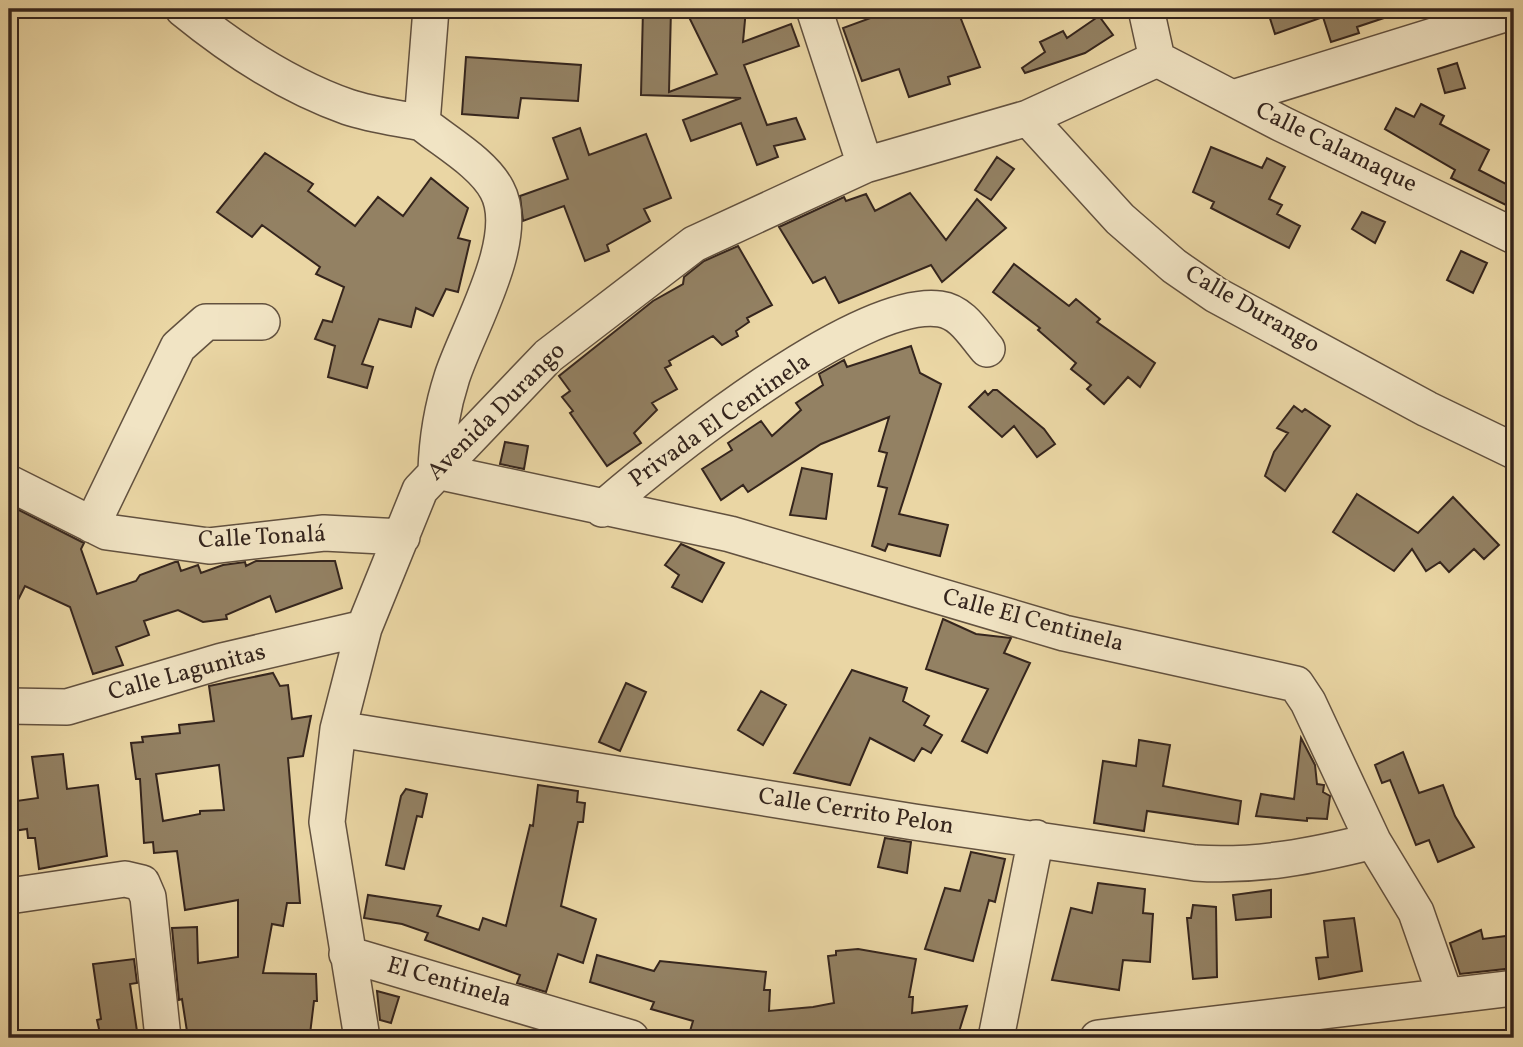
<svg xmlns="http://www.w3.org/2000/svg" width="1523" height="1047" viewBox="0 0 1523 1047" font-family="Vollkorn,serif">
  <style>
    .building { fill: #938163; stroke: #35251d; stroke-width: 2; fill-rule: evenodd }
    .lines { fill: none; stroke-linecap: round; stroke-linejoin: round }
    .minor-casing { stroke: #62513f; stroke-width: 38 }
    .minor { stroke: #f1e4c4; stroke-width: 35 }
    .labels { text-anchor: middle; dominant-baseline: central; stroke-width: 5; stroke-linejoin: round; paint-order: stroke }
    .street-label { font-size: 24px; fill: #35251d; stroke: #f1e4c4 }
  </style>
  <rect width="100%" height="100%" fill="#ead6a4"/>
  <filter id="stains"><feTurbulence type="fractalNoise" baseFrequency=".00286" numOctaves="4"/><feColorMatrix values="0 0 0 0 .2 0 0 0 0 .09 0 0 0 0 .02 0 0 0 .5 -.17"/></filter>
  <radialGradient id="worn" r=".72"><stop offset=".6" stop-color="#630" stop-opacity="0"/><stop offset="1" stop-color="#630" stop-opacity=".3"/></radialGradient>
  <!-- building -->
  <path class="building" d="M643,9H671L669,92L717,74L685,9H746L743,42L791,24L799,46L744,65L767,125L796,118L805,139L774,146L778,157L757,165L741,123L691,141L683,120L741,98L641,95Z
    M895,9H957L980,67L948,77L950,84L909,97L899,69L862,81L843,28Z
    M1267,9H1399V13L1357,27L1359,33L1331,42L1323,17L1275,34Z
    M1099,16L1113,35L1085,53L1025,73L1022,68L1045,52L1040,42L1063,31L1067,38Z
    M466,57L581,65L578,101L521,98L518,118L462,114Z
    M1457,63L1465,88L1445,93L1438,69Z
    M1421,104L1444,116L1440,124L1489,150L1479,170L1514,188V209L1451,178L1455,170L1385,129L1396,108L1414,117Z
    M580,128L589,155L646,134L671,198L644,209L650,221L607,245L609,251L585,261L564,206L523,221L520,196L568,179L553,138Z
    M1211,147L1262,168L1267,158L1285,167L1269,199L1282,205L1277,214L1300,226L1289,248L1211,208L1214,202L1193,192Z
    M265,153L313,184L308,191L355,226L378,197L403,216L431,178L468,208L458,238L470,241L458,292L446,289L433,316L416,308L411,327L379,319L362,364L373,367L367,388L328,377L335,346L315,339L323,320L332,322L344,287L316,274L320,267L262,225L252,237L217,212Z
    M997,157L1014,169L991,200L975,190Z
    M910,193L946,240L977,199L1006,228L942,282L931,265L839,303L825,277L813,283L779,227L844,197L846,201L866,194L875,211Z
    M1362,212L1385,222L1375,243L1352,229Z
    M738,246L772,305L747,318L749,322L736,331L738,336L722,345L713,336L669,361L671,365L665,368L677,389L652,403L657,410L634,433L641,443L607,466L570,413L573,411L562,397L570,391L559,376L653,301L683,284L684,277L704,261Z
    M1461,251L1487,263L1473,293L1447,280Z
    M1014,264L1069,306L1076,299L1100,319L1097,322L1155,363L1140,387L1128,377L1104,404L1087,389L1091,385L1071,369L1076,363L1038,330L1040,328L993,292Z
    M911,346L920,373L941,384L899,514L948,525L940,556L888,544L885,551L872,546L887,488L878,486L887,453L879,451L889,417L821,444L748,492L743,485L721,500L702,469L732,450L728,443L761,421L772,436L801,410L796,403L823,385L819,374L844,360L847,367Z
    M993,390H997L1044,429L1055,444L1037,457L1014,426L1002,437L969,407L985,391L988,395Z
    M1294,406L1302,412L1305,409L1330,426L1285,491L1265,476L1274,452L1288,433L1277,428Z
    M505,442L528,446L524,469L500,464Z
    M802,468L832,474L826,519L790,515Z
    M1357,494L1418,533L1453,497L1499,545L1484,559L1474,549L1449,572L1440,562L1426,571L1412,549L1394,571L1333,532Z
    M9,505L84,543L81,549L97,594L136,581L140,575L175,562H178L181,571L198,565L201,573L223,565L245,562L246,566L256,561H335L342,588L276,612L270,596L226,615L227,619L203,622L178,610L144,621L149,635L116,647L123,665L93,674L70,607L25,586L9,618Z
    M681,544L724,563L702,602L672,587L679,575L665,565Z
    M943,619L976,634L1011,638L1004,653L1030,663L987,753L962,741L988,689L926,669Z
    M852,670L907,688L903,701L929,716L924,725L942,735L931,753L922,748L914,761L870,738L850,785L794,773Z
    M273,673L280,686L288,685L292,719L311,716L303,756L288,758L300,903H287L283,926L272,924L263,973L316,974L317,1001H314L310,1034L286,1033L287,1038H188L182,999L179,1000L172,928L197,927L198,963L238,957V900L185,910L177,851L154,853L153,842L144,843L140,779H136L131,743L143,742L142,737L180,733L179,725L214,721L209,686ZM219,765L224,810L200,811V814L163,821L156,774Z
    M626,683L646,692L620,751L599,742Z
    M761,691L786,705L763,745L738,730Z
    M1301,738L1315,765L1317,784L1324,785L1323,792L1330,796L1327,819L1307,818V821L1256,816L1261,794L1294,799Z
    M1139,740L1170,745L1163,786L1241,801L1238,824L1147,811L1144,831L1094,823L1103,761L1136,766Z
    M1403,752L1419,793L1443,785L1455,816L1474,847L1438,862L1429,840L1416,845L1390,780L1382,783L1375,765Z
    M63,754L67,789L98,785L107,856L39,869L35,838H28L27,829L13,831L9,802L38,798L32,757Z
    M538,785L578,791L577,802L585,803L583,822H578L561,906L596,919L583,963L558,954L546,992L517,983L520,975L425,940L428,933L402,924L364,918L368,895L441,906L437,916L479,930L483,918L506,926L530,825L533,826Z
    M406,789L427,794L422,817L417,816L404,869L386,865L401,796Z
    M885,838L911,842L907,873L878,867Z
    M971,852L1005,859L995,902L989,900L973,961L925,949L945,888L960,891Z
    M1098,883L1145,889L1143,913L1153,914L1150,962L1123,960L1119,990L1052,980L1071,908L1092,913Z
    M1271,890V917L1236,920L1233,895Z
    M1193,905L1216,907L1217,977L1193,979L1187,918H1191Z
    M1354,918L1362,971L1319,979L1316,958L1328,957L1324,921Z
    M1481,930L1483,939L1514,935V968L1460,974L1450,943Z
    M858,949L916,959L909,997H913L912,1013L967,1006L957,1038H688L693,1021L651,1009L654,1002L590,982L597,955L654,971L660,961L766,972L764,990H770L769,1011L813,1007L834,1003L828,956L836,955V951Z
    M134,959L137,983L130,984L138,1038H101L97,1020L101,1019L93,964Z
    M377,991L399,997L391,1023L380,1020Z"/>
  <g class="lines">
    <defs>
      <path id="minor" d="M183,9C232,49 288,86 348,107C372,115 398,118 422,123
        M431,9L422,123C445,142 483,163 497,190C523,238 467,330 452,377C442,408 437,438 436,471L730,534L1064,633L1296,684L1308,702L1373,841L1416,912L1445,995
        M814,9L865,165
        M1146,9L1157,59
        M1157,59L1282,124L1514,236
        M1233,98L1514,11
        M1028,118L1120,219L1174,266L1216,295L1427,409L1514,451
        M9,483L107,532L209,546L324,533L402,537
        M602,509C664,456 859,297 940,309C962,312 974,334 987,349
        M92,525L178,347L206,322H262
        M9,706L67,707L222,661L364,628
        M338,729L914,822L1195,863C1257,867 1313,856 1373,841
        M9,896L125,879L142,883L148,897L163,1038
        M347,954L631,1038
        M362,1038L327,822L338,729L364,628L420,490L548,356L694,244L865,165L1028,118L1157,59
        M996,1038L1036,838
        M1098,1038L1514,988"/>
    </defs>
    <!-- minor casing -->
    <use href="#minor" class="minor-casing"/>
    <!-- minor -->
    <use href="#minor" class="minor"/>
  </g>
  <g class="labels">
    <!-- street labels -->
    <g class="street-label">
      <text transform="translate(1336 148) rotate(26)">Calle Calamaque</text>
      <text transform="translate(1252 310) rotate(30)">Calle Durango</text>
      <text transform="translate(497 412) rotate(-45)">Avenida Durango</text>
      <text transform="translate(720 421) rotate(-35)">Privada El Centinela</text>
      <text transform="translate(262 538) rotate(-3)">Calle Tonalá</text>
      <text transform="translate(1033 621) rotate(15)">Calle El Centinela</text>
      <text transform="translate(187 673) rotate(-15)">Calle Lagunitas</text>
      <text transform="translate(856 812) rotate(9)">Calle Cerrito Pelon</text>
      <text transform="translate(449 983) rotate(16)">El Centinela</text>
    </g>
  </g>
  <!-- margin -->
  <rect width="1523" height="1047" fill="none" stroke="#ead6a4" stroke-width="35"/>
  <rect x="10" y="10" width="1502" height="1026" fill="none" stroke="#35251d" stroke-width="3.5"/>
  <rect x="18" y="18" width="1488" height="1012" fill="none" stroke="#35251d" stroke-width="2"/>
  <rect width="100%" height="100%" filter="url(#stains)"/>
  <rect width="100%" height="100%" fill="url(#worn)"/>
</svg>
